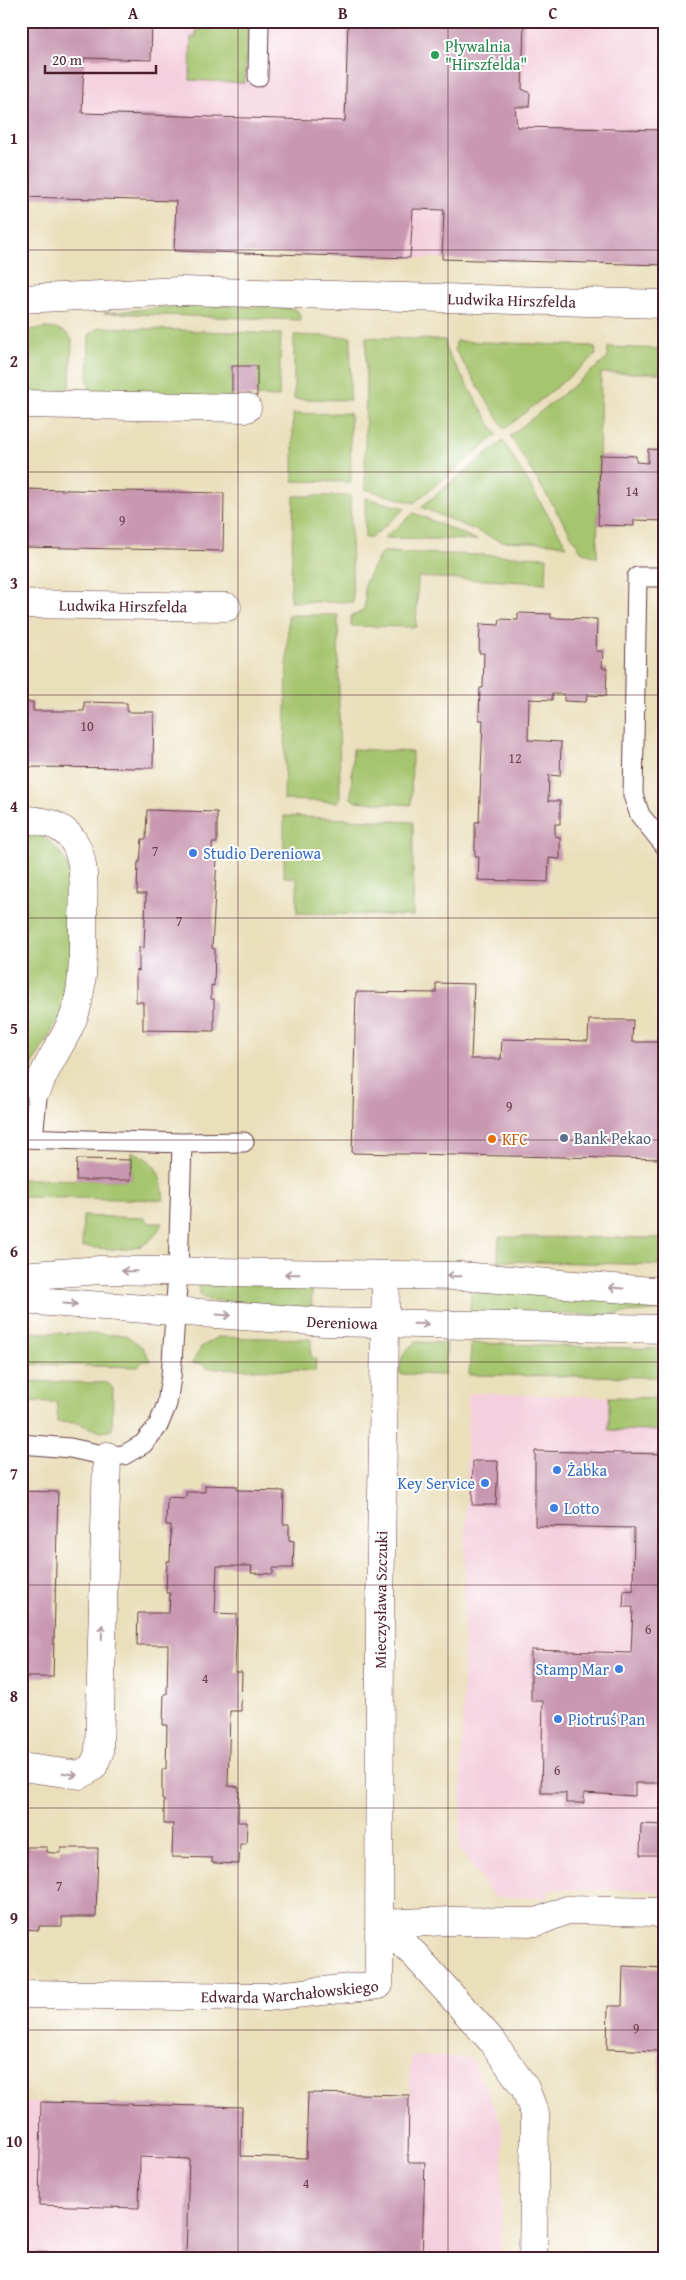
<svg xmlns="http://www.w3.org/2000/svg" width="686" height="2280" viewBox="0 0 686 2280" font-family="'Gentium Book Plus',serif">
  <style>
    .built { fill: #f4cfdd }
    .green { fill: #a5c56e; stroke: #78724c }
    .building { fill: #c898b0 }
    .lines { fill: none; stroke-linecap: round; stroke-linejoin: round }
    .lane-casing { stroke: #623c41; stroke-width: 21 }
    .street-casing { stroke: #623c41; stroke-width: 29 }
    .lane { stroke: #fff; stroke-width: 19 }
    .street { stroke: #fff; stroke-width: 28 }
    .oneway { stroke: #ae9aa0 }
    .grid { fill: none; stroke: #4a1f2b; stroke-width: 1; stroke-opacity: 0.55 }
    .leisure-dot { fill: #2e9e5b; stroke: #fff; stroke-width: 2 }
    .shop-dot { fill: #3f7fe0; stroke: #fff; stroke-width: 2 }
    .service-dot { fill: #5c6f8a; stroke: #fff; stroke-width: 2 }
    .food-dot { fill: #e8710a; stroke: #fff; stroke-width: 2 }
    .labels { text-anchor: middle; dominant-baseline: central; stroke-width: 4; stroke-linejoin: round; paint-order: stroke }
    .number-label { font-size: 14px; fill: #6a3d4c }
    .leisure-label { font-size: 16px; fill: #27864d; stroke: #fff; text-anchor: start }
    .street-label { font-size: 16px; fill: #4a1f2b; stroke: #fff }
    .shop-label { font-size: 16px; fill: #366cbe; stroke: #fff; text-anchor: start }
    .service-label { font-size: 16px; fill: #4e5e75; stroke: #fff; text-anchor: start }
    .food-label { font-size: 16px; fill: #c56008; stroke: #fff; text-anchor: start }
    .neatline { fill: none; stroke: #4a1f2b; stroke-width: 2 }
    .grid-label { font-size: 16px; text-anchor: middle; font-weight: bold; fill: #4a1f2b }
  </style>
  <rect width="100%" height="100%" fill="#fff"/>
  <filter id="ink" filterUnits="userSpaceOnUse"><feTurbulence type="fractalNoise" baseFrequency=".02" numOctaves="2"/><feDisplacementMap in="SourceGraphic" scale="10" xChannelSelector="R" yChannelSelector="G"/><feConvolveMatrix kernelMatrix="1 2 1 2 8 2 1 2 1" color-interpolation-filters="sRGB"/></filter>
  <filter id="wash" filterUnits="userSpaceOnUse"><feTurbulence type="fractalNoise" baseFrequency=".0096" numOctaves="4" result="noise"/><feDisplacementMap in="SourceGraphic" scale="20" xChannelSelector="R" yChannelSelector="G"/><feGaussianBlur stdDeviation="1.12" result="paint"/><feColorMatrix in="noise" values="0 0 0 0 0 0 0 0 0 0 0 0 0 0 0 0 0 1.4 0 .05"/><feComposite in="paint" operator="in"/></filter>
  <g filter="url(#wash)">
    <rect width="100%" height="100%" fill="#eadfbb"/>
    <!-- built -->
    <path class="built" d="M21,21H665V265L174,251L175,201L21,197Z
      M468,1393L665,1398V1895L651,1890L548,1889V1898L494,1897L460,1850Z
      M411,2056L472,2058L503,2127L500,2259H21V2102L242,2107L241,2156L306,2158L308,2093L409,2095Z"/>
    <!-- green -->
    <path class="green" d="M196,21H248L245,83L190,80L191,37H196Z
      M188,305L292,308L298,311L301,320L104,313Z
      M101,327L281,334L279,397L257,396L232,366V399L91,392L88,383L89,335L93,331Z
      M45,328C57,329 66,329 72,340L70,386L62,394L21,393V331Z
      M294,335L351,337L350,400L294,399Z
      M366,337L445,340L446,350L497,435L414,503L365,489Z
      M456,341L592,346L595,348L596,355L505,429L455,350Z
      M608,347L665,349V373H601L597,558L581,551L510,436L608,358Z
      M350,413L351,482L293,481V414Z
      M503,441L567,546L553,543L500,541L421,507Z
      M294,496H350L353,602H290Z
      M365,498L406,508L371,538H365Z
      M414,513L477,540L384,538Z
      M382,552L547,557L546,583L418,577L416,627L351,626V616C374,611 360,597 366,581C370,571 377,561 382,552Z
      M288,615H338L340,799L338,802L284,800Z
      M353,749L412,752L411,805L354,801L351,798Z
      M284,816L413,822V916L297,913V878L284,877Z
      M21,831C51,831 68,860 74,885L69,1002L29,1070L27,1079L21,1077Z
      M132,1151C158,1163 161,1173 164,1200L21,1197V1179L131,1180Z
      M83,1216L145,1218L150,1223H162C147,1259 115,1248 82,1247Z
      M499,1237L665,1238V1265L498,1261Z
      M197,1284H311L312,1308L208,1300L201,1296Z
      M471,1290L665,1301V1310L598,1315L470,1312Z
      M21,1332L126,1335L142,1347L151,1361H143L138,1367L21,1364Z
      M218,1337L311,1339V1358L316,1359L315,1371L206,1368L202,1364L192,1363L201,1347Z
      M416,1342L447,1343L445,1375L400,1374C400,1358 403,1351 416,1342Z
      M471,1343L661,1349V1375L657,1377L469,1375Z
      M21,1381L108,1383L113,1388L112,1430L101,1432L77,1423L57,1422V1402L21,1401Z
      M609,1397L665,1398V1431L609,1430Z"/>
    <g id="blocks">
      <!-- building -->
      <path class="building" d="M21,21H152L151,60L84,58L82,113L345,121L348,21H524L522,89L530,93L529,107H515L517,127L665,130V265L442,259L444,210L413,209L410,258L174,251L176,201L21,197Z
        M232,366H257V396H232Z
        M648,449L665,450V521L634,520V526L598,525L600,455L636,456V462L648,463Z
        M21,489L224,493L223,551L21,547Z
        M518,613L551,614V618L597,619L596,651H603L602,668H607L606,696L587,695L586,702L564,701V694H552V700L529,699L528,740L561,742L560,776L549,775L548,801H560V824H555V836L560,837V859L549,858L548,882L478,880L479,857H475V822H479L483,720H479L480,688H483L484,653H479L480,624L499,625L500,619L518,620Z
        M21,702H33V711H84V702L127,703V712H154L153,768L21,767Z
        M147,810L217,812V843H212L213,858H217L212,948L215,949L214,986L211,985V999H214V1031L143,1030V1002H136V970L139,971V947L144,948L146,894H137L138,862H140L142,839H146Z
        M436,983L474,984L471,1059H501L502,1039L588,1041L589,1020H633L632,1042H665V1159L352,1153L356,992L436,993Z
        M77,1159L131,1160V1180H76Z
        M535,1451L665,1454V1783H635V1796L584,1793V1803H566V1793H541L543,1701H531V1650L631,1653L633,1607H623L624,1590L633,1591L634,1528L535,1526Z
        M473,1461H498L496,1505H472Z
        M205,1485L237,1486V1490L284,1491L283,1524H289V1540L294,1541L293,1568H273V1574L251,1573L252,1566H217L215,1613L237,1614L235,1672H242L241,1711H230L228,1786L239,1787L238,1822H247L246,1844H240L239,1864L212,1863V1858L172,1857L173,1824H164V1800H162V1769H166L167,1725H163L164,1694H167L168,1645H137L138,1613H169L170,1593H166L167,1561H170L171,1525H166L167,1497L186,1498V1492H205Z
        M21,1491L58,1492L53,1677H21Z
        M641,1824L665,1825V1855H640Z
        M26,1847H47V1852L53,1853H61V1848H98L96,1917H62V1926H39V1930L21,1929V1856H26Z
        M623,1966L665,1968V2091H659L660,2051L607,2049L608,2006H622Z
        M308,2093L409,2095L408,2162H425L422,2259H21V2252L186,2256L189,2159L140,2157L139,2208L39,2205L41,2102L242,2107L241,2156L306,2158Z"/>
    </g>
  </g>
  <g filter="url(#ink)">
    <use href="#blocks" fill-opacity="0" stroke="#623c41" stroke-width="1"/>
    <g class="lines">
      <defs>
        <path id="lane" d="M258,77L259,21
          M665,577H637L633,795L640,815L665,846
          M21,1138L182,1143L178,1271L171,1377L167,1404L158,1426L143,1444L124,1455L107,1456L70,1448L21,1444
          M33,1138L38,1088
          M182,1143L244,1142"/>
        <g id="street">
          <path id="s1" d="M21,299L180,291L665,304"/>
          <path d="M21,404L247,408"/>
          <path id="s2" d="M21,604L227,607"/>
          <path d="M21,820C91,819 84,871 83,922C83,948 84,976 78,1002C72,1033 48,1058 38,1088"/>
          <path d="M21,1276L100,1270L460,1276L665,1292"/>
          <path id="s3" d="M21,1300L325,1322L665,1329"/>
          <path d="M21,1767L80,1775L93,1767L99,1753L107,1456"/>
          <path d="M381,1924L415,1955L492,2041L525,2088L535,2114L533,2259"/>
          <path d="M381,1924L450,1921L537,1922L567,1910L655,1912L665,1916"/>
          <path id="s4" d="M21,1994L267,1997L379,1985L380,1605L386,1276"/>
        </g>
      </defs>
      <!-- lane casing -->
      <use href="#lane" class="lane-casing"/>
      <!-- street casing -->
      <use href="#street" class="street-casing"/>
      <!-- lane -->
      <use href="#lane" class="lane"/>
      <!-- street -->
      <use href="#street" class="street"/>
    </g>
    <!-- one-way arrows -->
    <defs><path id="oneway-shaft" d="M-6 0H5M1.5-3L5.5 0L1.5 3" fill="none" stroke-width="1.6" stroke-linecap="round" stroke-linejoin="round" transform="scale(1.25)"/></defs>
    <g class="oneway">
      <use href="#oneway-shaft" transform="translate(129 1271) rotate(-179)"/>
      <use href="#oneway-shaft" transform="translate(292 1274) rotate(-179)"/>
      <use href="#oneway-shaft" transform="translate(454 1276) rotate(-179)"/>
      <use href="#oneway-shaft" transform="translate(616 1288) rotate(-176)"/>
      <use href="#oneway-shaft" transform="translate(70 1304) rotate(4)"/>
      <use href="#oneway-shaft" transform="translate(224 1315) rotate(4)"/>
      <use href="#oneway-shaft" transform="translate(421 1324) rotate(1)"/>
      <use href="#oneway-shaft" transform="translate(102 1632) rotate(-88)"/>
      <use href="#oneway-shaft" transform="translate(70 1774) rotate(9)"/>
    </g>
  </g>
  <!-- grid -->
  <path class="grid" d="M238,21V2259M448,21V2259M21,250H665M21,472H665M21,695H665M21,918H665M21,1140H665M21,1362H665M21,1585H665M21,1808H665M21,2030H665"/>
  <!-- markers -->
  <circle class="leisure-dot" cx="435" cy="55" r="5"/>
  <g class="shop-dot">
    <circle cx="193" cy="853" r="5"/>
    <circle cx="557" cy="1470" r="5"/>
    <circle cx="485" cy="1483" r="5"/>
    <circle cx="554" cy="1508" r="5"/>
    <circle cx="619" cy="1669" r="5"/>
    <circle cx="558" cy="1719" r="5"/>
  </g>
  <circle class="service-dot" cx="564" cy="1138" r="5"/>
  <circle class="food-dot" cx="492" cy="1139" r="5"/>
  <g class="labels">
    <!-- number labels -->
    <g class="number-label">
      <text x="632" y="491">14</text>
      <text x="122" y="520">9</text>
      <text x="87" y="726">10</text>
      <text x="515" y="758">12</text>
      <text x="155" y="851">7</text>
      <text x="179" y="921">7</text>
      <text x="509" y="1106">9</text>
      <text x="648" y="1629">6</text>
      <text x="205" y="1678">4</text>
      <text x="557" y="1770">6</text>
      <text x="59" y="1886">7</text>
      <text x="636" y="2028">9</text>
      <text x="306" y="2183">4</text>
    </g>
    <!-- leisure labels -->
    <g class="leisure-label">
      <text x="445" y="46">Pływalnia<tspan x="445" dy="18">"Hirszfelda"</tspan></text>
    </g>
    <!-- street labels -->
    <g class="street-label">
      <text stroke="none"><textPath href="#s1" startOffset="491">Ludwika Hirszfelda</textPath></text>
      <text stroke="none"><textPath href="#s2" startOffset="102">Ludwika Hirszfelda</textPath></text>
      <text stroke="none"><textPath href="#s3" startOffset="322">Dereniowa</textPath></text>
      <text stroke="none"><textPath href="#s4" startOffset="744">Mieczysława Szczuki</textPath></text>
      <text stroke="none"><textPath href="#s4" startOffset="269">Edwarda Warchałowskiego</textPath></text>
    </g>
    <!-- shop labels -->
    <g class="shop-label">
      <text x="203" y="853">Studio Dereniowa</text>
      <text x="567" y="1470">Żabka</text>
      <text x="475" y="1483" text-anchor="end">Key Service</text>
      <text x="564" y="1508">Lotto</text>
      <text x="609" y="1669" text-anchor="end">Stamp Mar</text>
      <text x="568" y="1719">Piotruś Pan</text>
    </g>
    <!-- service labels -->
    <g class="service-label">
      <text x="574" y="1138">Bank Pekao</text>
    </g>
    <!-- food labels -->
    <g class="food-label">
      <text x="502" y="1139">KFC</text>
    </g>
  </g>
  <!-- margin -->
  <rect width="686" height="2280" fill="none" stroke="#fff" stroke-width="55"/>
  <!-- scale -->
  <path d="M45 65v8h111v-8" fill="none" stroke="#4a1f2b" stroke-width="2.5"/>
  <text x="52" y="65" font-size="15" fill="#4a1f2b" stroke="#ffffff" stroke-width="4" paint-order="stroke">20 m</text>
  <rect x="28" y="28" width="630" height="2224" class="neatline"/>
  <g class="grid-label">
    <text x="133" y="19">A</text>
    <text x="343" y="19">B</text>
    <text x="553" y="19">C</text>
    <text x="14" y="144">1</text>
    <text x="14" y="367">2</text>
    <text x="14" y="589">3</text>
    <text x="14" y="812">4</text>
    <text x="14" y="1034">5</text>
    <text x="14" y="1257">6</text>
    <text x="14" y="1479">7</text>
    <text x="14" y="1702">8</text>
    <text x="14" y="1924">9</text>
    <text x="14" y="2147">10</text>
  </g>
</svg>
